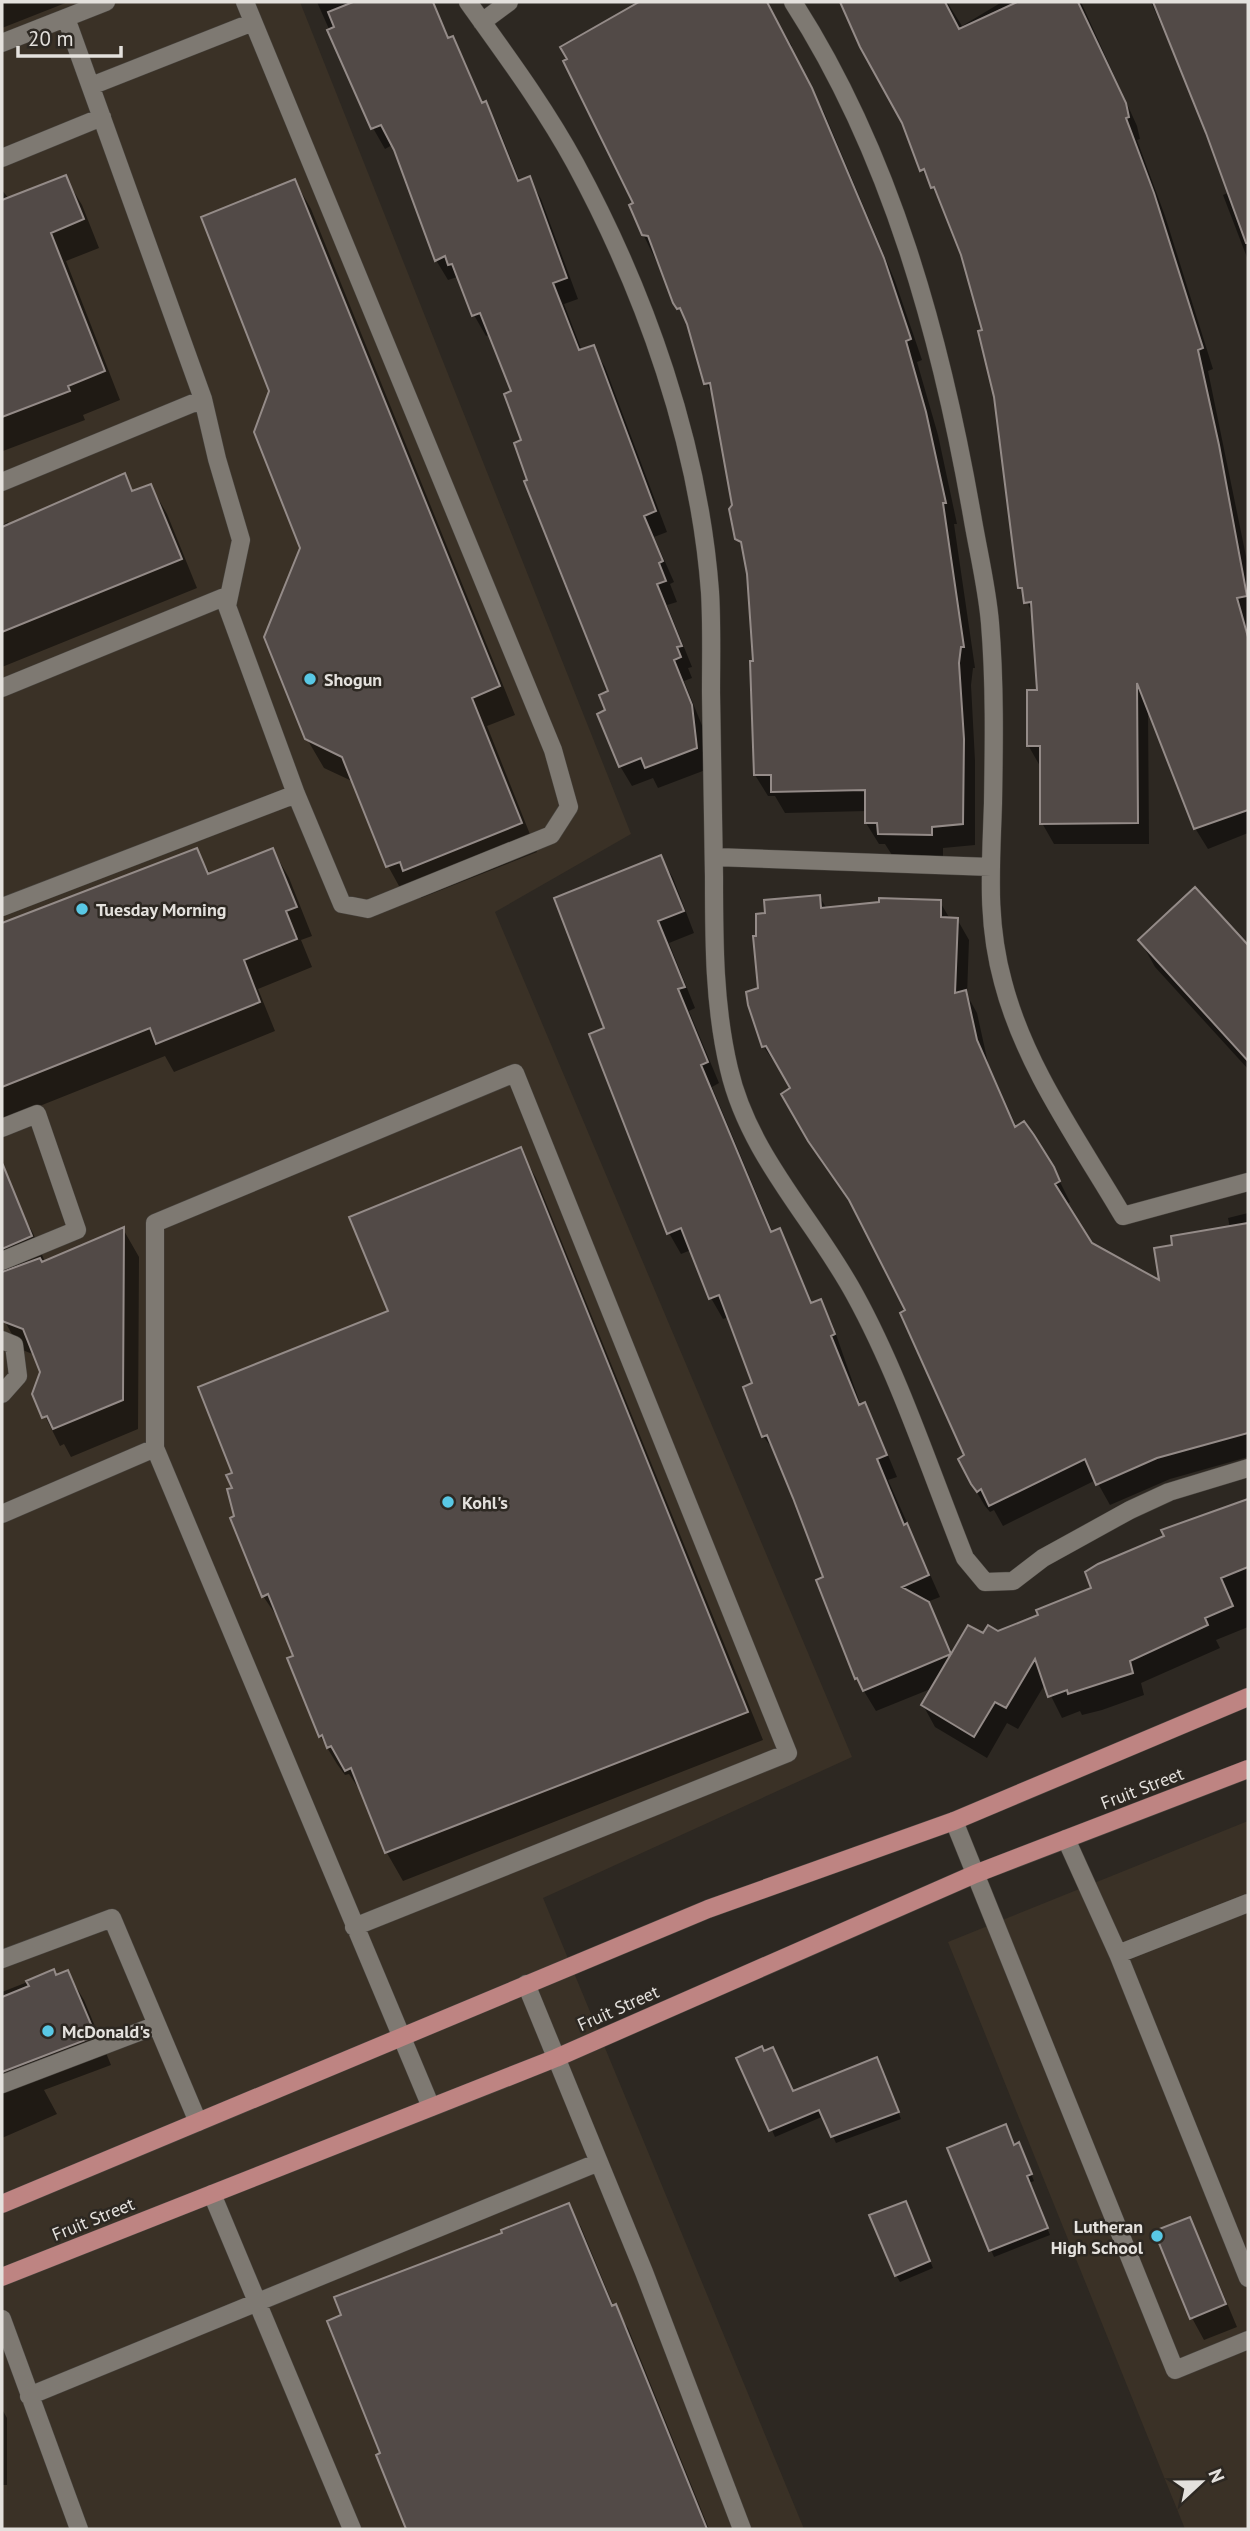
<svg xmlns="http://www.w3.org/2000/svg" width="1250" height="2531" viewBox="0 0 1250 2531" font-family="'PT Sans',sans-serif">
  <style>
    .built { fill: #3a3126 }
    .shadow { fill: #0007 }
    .building { fill: #524a47; stroke: #948b88; stroke-width: 2 }
    .lines { fill: none; stroke-linecap: round; stroke-linejoin: round }
    .minor-casing { stroke: #47433e; stroke-width: 19 }
    .major-casing { stroke: #47433e; stroke-width: 19 }
    .minor { stroke: #7e7972; stroke-width: 18 }
    .major { stroke: #be8482; stroke-width: 18 }
    .poi-dot { fill: #59c8e5; stroke: #2d2822; stroke-width: 2.5 }
    .labels { text-anchor: middle; dominant-baseline: central; stroke-width: 5; stroke-linejoin: round; paint-order: stroke }
    .poi-label { font-size: 18px; font-weight: bold; fill: #e4e1dd; stroke: #2d2822; text-anchor: start }
    .street-label { font-size: 18px; fill: #e4e1dd; stroke: #2d2822 }
  </style>
  <rect width="100%" height="100%" fill="#2d2822"/>
  <!-- built -->
  <path class="built" d="M2,2H300L631,834L495,912L852,1757L543,1898L804,2529H2Z
    M1248,1821V2529H1185L948,1942Z"/>
  <!-- shadow -->
  <path class="shadow" d="M2,2H68L2,28Z
    M317,2H433L450,40L452,38L464,59L483,104L497,124L520,182L529,178L541,199L578,299L564,304L582,351L593,347L605,367L667,532L654,537L674,582L670,584L677,602L667,605L692,667L688,668L692,678L684,681L703,728L708,769L658,788L653,778L632,786L620,766L608,711L610,692L529,481L513,392L490,334L486,336L474,315L462,285L457,277L448,280L436,260L424,220L392,145L385,149L373,128Z
    M643,2H765L792,46L788,48L824,112L895,281L922,360L917,362L938,435L957,524H954L975,668H973L971,685L975,761V845L943,848V856L892,855L885,844H879L866,823L867,811L785,813L775,796H768L755,775V662L748,573L744,551L737,538L734,505L715,398L706,383L687,324L643,234L636,204L563,47Z
    M841,2H947L962,26L1002,2H1081L1137,126L1140,139L1137,140L1165,216L1213,369L1208,371L1248,566V833L1208,849L1195,828L1148,707L1149,844H1054L1042,823L1040,766L1028,745L1038,692L1034,617L1020,587L996,396L984,332L962,254L943,206L922,170L904,122Z
    M1151,2H1248V260L1223,195L1228,193L1208,133Z
    M65,177L82,205L99,248L66,261L120,400L83,415L85,420L3,451L2,190L9,199Z
    M295,181L311,209L515,715L487,726L537,852L421,898L416,890L404,895L388,866L354,782L324,768L307,739L302,548L271,391Z
    M124,476L134,493L151,486L167,514L197,588L2,667V525L8,522L10,526Z
    M196,850L211,875L273,850L289,878L312,936L301,940L312,967L258,989L275,1031L174,1072L165,1056L2,1121V928Z
    M661,857L673,878L694,933L669,943L695,1008L689,1011L719,1083L712,1087L773,1233L780,1230L813,1304L820,1301L832,1323L861,1406L864,1404L876,1426L897,1477L888,1480L940,1597L927,1602L953,1654L984,1636L1040,1616L1094,1589L1197,1521L1248,1500V1627L1216,1640L1220,1648L1141,1683L1144,1695L1102,1710L1082,1715L1080,1711L1062,1718L1045,1684L1018,1729L1007,1723L987,1758L935,1727L923,1705L933,1688L876,1711L856,1678L818,1581L826,1578L778,1456L763,1436L754,1384L729,1317L723,1319L711,1298L691,1250L681,1254L669,1233L606,1029Z
    M1195,890L1248,947V1069L1155,967L1140,940Z
    M819,896L827,909L940,902L950,919H957L969,940L967,995L977,1013L988,1063L1017,1128L1053,1168L1070,1202L1066,1205L1091,1244L1162,1283L1174,1246L1230,1228L1228,1218L1248,1213V1457L1170,1479L1110,1505L1096,1480L1003,1526L994,1510L990,1512L985,1506L972,1484L966,1456L908,1311L858,1213L822,1163L784,1094L793,1089L763,1046L760,989Z
    M520,1149L536,1178L763,1740L403,1881L387,1853L365,1798L349,1774L345,1775L337,1764L320,1736L295,1657L282,1624L263,1596L237,1517L235,1474L390,1312Z
    M2,1174L14,1205L17,1204L33,1233L45,1262L123,1229L139,1257L138,1429L71,1457L64,1444L60,1446L34,1394L42,1372L35,1355L20,1349L2,1316Z
    M53,1972L56,1977L67,1972L84,2000L111,2065L44,2090L57,2114L2,2138V1992Z
    M739,2059L793,2093L880,2066L901,2119L836,2143L824,2116L775,2137Z
    M1014,2146L1022,2151L1034,2181L1029,2183L1050,2235L994,2257L949,2149Z
    M568,2205L581,2227L614,2307L628,2328L709,2529H409L329,2322Z
    M909,2210L933,2268L900,2282L896,2275Z
    M1189,2219L1201,2241L1237,2327L1204,2340L1192,2318Z
    M2,2409L7,2418V2485H2Z"/>
  <!-- building -->
  <path class="building" d="M353,2H433L448,38L453,36L482,103L486,101L518,181L530,176L567,278L553,283L579,350L594,345L656,511L644,516L663,561L659,563L666,581L657,584L682,646L677,647L681,657L674,660L692,705L697,748L645,768L641,758L619,767L597,714L605,710L599,695L608,691L524,481L527,480L514,443L521,440L504,394L511,391L480,313L472,316L452,264L448,265L445,256L435,261L394,150L381,125L371,129L327,30L334,27L328,12Z
    M639,2H767L812,88L884,258L911,339L906,341L926,412L946,503H943L964,647H961L959,663L964,739L963,824L932,827V835L878,834L877,823H865V790L771,792V775H754L750,661H753L747,574L741,542L735,539L729,509L732,505L710,383L704,384L687,324L680,308L677,309L673,303L648,236L642,235L629,205L633,203L563,61L567,59L560,47Z
    M840,2H945L959,29L1017,2H1078L1126,103L1129,117L1126,118L1154,193L1203,348L1198,350L1219,445L1247,596L1237,598L1248,637V810L1194,829L1137,683L1138,823L1040,824V746H1027V690H1037L1031,602L1024,603L1022,588H1018L994,397L978,331L982,330L961,255L934,187L931,188L924,169L920,171L902,123L860,47Z
    M1153,2H1248V243H1246L1206,133Z
    M66,175L84,219L51,233L105,371L68,386L70,391L2,417V200Z
    M295,179L500,686L472,698L522,823L403,871L400,862L386,867L342,757L305,739L264,637L300,548L254,432L269,391L201,217Z
    M125,473L132,491L151,484L182,559L2,632V527Z
    M197,848L208,874L273,848L297,907L286,911L297,939L244,960L260,1002L156,1044L150,1028L2,1087V923Z
    M661,855L684,911L658,921L685,987L678,989L708,1062L701,1065L771,1232L780,1228L811,1303L821,1299L835,1334L831,1336L859,1405L865,1402L887,1455L877,1459L904,1525L907,1523L929,1575L902,1587L929,1602L951,1654L863,1691L857,1678L855,1679L816,1580L823,1577L793,1498L767,1435L762,1437L743,1387L752,1383L719,1295L709,1299L681,1228L667,1234L589,1034L604,1028L554,898Z
    M1195,887L1248,945V1061L1138,940Z
    M820,895L821,908L879,902V898L941,900V917L958,918L955,993L966,990L977,1040L1015,1127L1024,1121L1034,1135L1054,1167L1060,1181L1055,1184L1092,1243L1159,1280L1154,1248L1172,1245L1171,1236L1248,1223V1433L1157,1458L1096,1485L1085,1459L989,1506L981,1489L977,1492L971,1484L958,1459L964,1455L900,1313L905,1310L849,1200L808,1141L781,1094L790,1088L766,1046L762,1047L748,1005L746,992L758,988L753,936H756V914L765,913L764,900Z
    M521,1147L748,1712L385,1853L351,1768L345,1771L331,1746L327,1748L322,1735L319,1737L287,1658L293,1656L268,1594L262,1597L230,1518L234,1516L227,1489L232,1488L226,1475L232,1473L198,1387L388,1311L349,1217Z
    M3,1165L32,1236L2,1249V1166Z
    M124,1227L123,1400L53,1429L47,1416L42,1418L32,1394L40,1372L23,1329L2,1321V1272L40,1258L42,1262Z
    M1248,1499V1567L1221,1578L1233,1606L1205,1618L1208,1625L1130,1661L1133,1673L1068,1694L1067,1690L1048,1697L1035,1659L1006,1708L995,1702L974,1737L921,1705L968,1625L983,1633L988,1625L998,1631L1038,1615L1036,1610L1091,1588L1085,1572L1098,1564L1164,1536L1161,1530Z
    M54,1969L56,1975L68,1970L96,2036L2,2072V1997L29,1986L26,1981Z
    M762,2046L764,2051L773,2047L793,2091L877,2057L899,2112L831,2137L819,2110L769,2131L736,2058Z
    M1006,2124L1014,2145L1019,2142L1032,2174L1027,2176L1048,2228L989,2251L947,2148Z
    M906,2201L930,2261L895,2276L869,2215Z
    M569,2203L612,2306L616,2304L707,2529H406L376,2455L380,2453L327,2321L341,2315L334,2297L502,2233L501,2230Z
    M1190,2217L1226,2304L1190,2319L1154,2231Z"/>
  <g class="lines">
    <defs>
      <path id="minor" d="M468,2C505,54 544,106 575,163C645,292 699,444 710,592C712,625 711,659 711,693C712,754 713,816 714,877C714,942 714,1006 729,1069C749,1156 814,1219 855,1295C899,1375 931,1473 965,1558L985,1582L1013,1581L1043,1558L1130,1510L1169,1492L1248,1468
        M793,2C891,154 941,338 972,515C978,551 987,587 990,623C995,683 994,744 993,803C991,867 986,920 1003,982C1025,1067 1079,1141 1123,1216L1248,1182
        M66,18L203,399L217,459L241,540L227,606L296,794L342,904L368,909L551,835L569,807L553,750L245,2
        M482,22L509,2
        M2,43L106,2
        M91,86L253,22
        M2,158L102,117
        M2,482L203,399
        M2,688L229,595
        M714,857L991,867
        M2,907L296,794
        M2,1128L37,1114L77,1230L2,1261
        M2,1340L14,1345L18,1376L2,1394
        M2,1514L155,1448
        M954,1821L1175,2370L1248,2340
        M1066,1839L1118,1954L1248,2278
        M354,1927L788,1753L515,1073L155,1223V1448L431,2107
        M1118,1954L1248,1903
        M2,1959L112,1918L198,2122
        M526,1984L644,2272L742,2529
        M2,2084L157,2025
        M212,2194L352,2529
        M2,2319L79,2529
        M29,2396L599,2162"/>
      <path id="major" d="M2,2204L708,1909L954,1821L1248,1697
        M2,2277L556,2058L975,1874L1248,1769"/>
    </defs>
    <!-- minor casing -->
    <use href="#minor" class="minor-casing"/>
    <!-- major casing -->
    <use href="#major" class="major-casing"/>
    <!-- minor -->
    <use href="#minor" class="minor"/>
    <!-- major -->
    <use href="#major" class="major"/>
  </g>
  <!-- markers -->
  <g class="poi-dot">
    <circle cx="310" cy="679" r="7"/>
    <circle cx="82" cy="909" r="7"/>
    <circle cx="448" cy="1502" r="7"/>
    <circle cx="48" cy="2031" r="7"/>
    <circle cx="1157" cy="2236" r="7"/>
  </g>
  <g class="labels">
    <!-- poi labels -->
    <g class="poi-label">
      <text x="324" y="679">Shogun</text>
      <text x="96" y="909">Tuesday Morning</text>
      <text x="462" y="1502">Kohl's</text>
      <text x="62" y="2031">McDonald's</text>
      <text x="1143" y="2226" text-anchor="end">Lutheran<tspan x="1143" dy="21">High School</tspan></text>
    </g>
    <!-- street labels -->
    <g class="street-label">
      <text transform="translate(1142 1788) rotate(-21)">Fruit Street</text>
      <text transform="translate(618 2008) rotate(-24)">Fruit Street</text>
      <text transform="translate(93 2219) rotate(-22)">Fruit Street</text>
    </g>
  </g>
  <!-- border -->
  <rect width="1250" height="2531" fill="none" stroke="#e4e1dd" stroke-width="7"/>
  <!-- north arrow -->
  <g transform="translate(1201 2482) rotate(68)" stroke="#2d2822" stroke-width="5" paint-order="stroke">
  <path d="M0-5L12 26L0 18L-12 26Z" fill="#e4e1dd"/>
  <text y="-10" font-size="19" font-weight="bold" text-anchor="middle" fill="#e4e1dd">N</text>
  </g>
  <!-- scale -->
  <path d="M18 46v10h103v-10" fill="none" stroke="#e4e1dd" stroke-width="3.5"/>
  <text x="28" y="46" font-size="21" fill="#e4e1dd" stroke="#2d2822" stroke-width="5" paint-order="stroke">20 m</text>
</svg>
